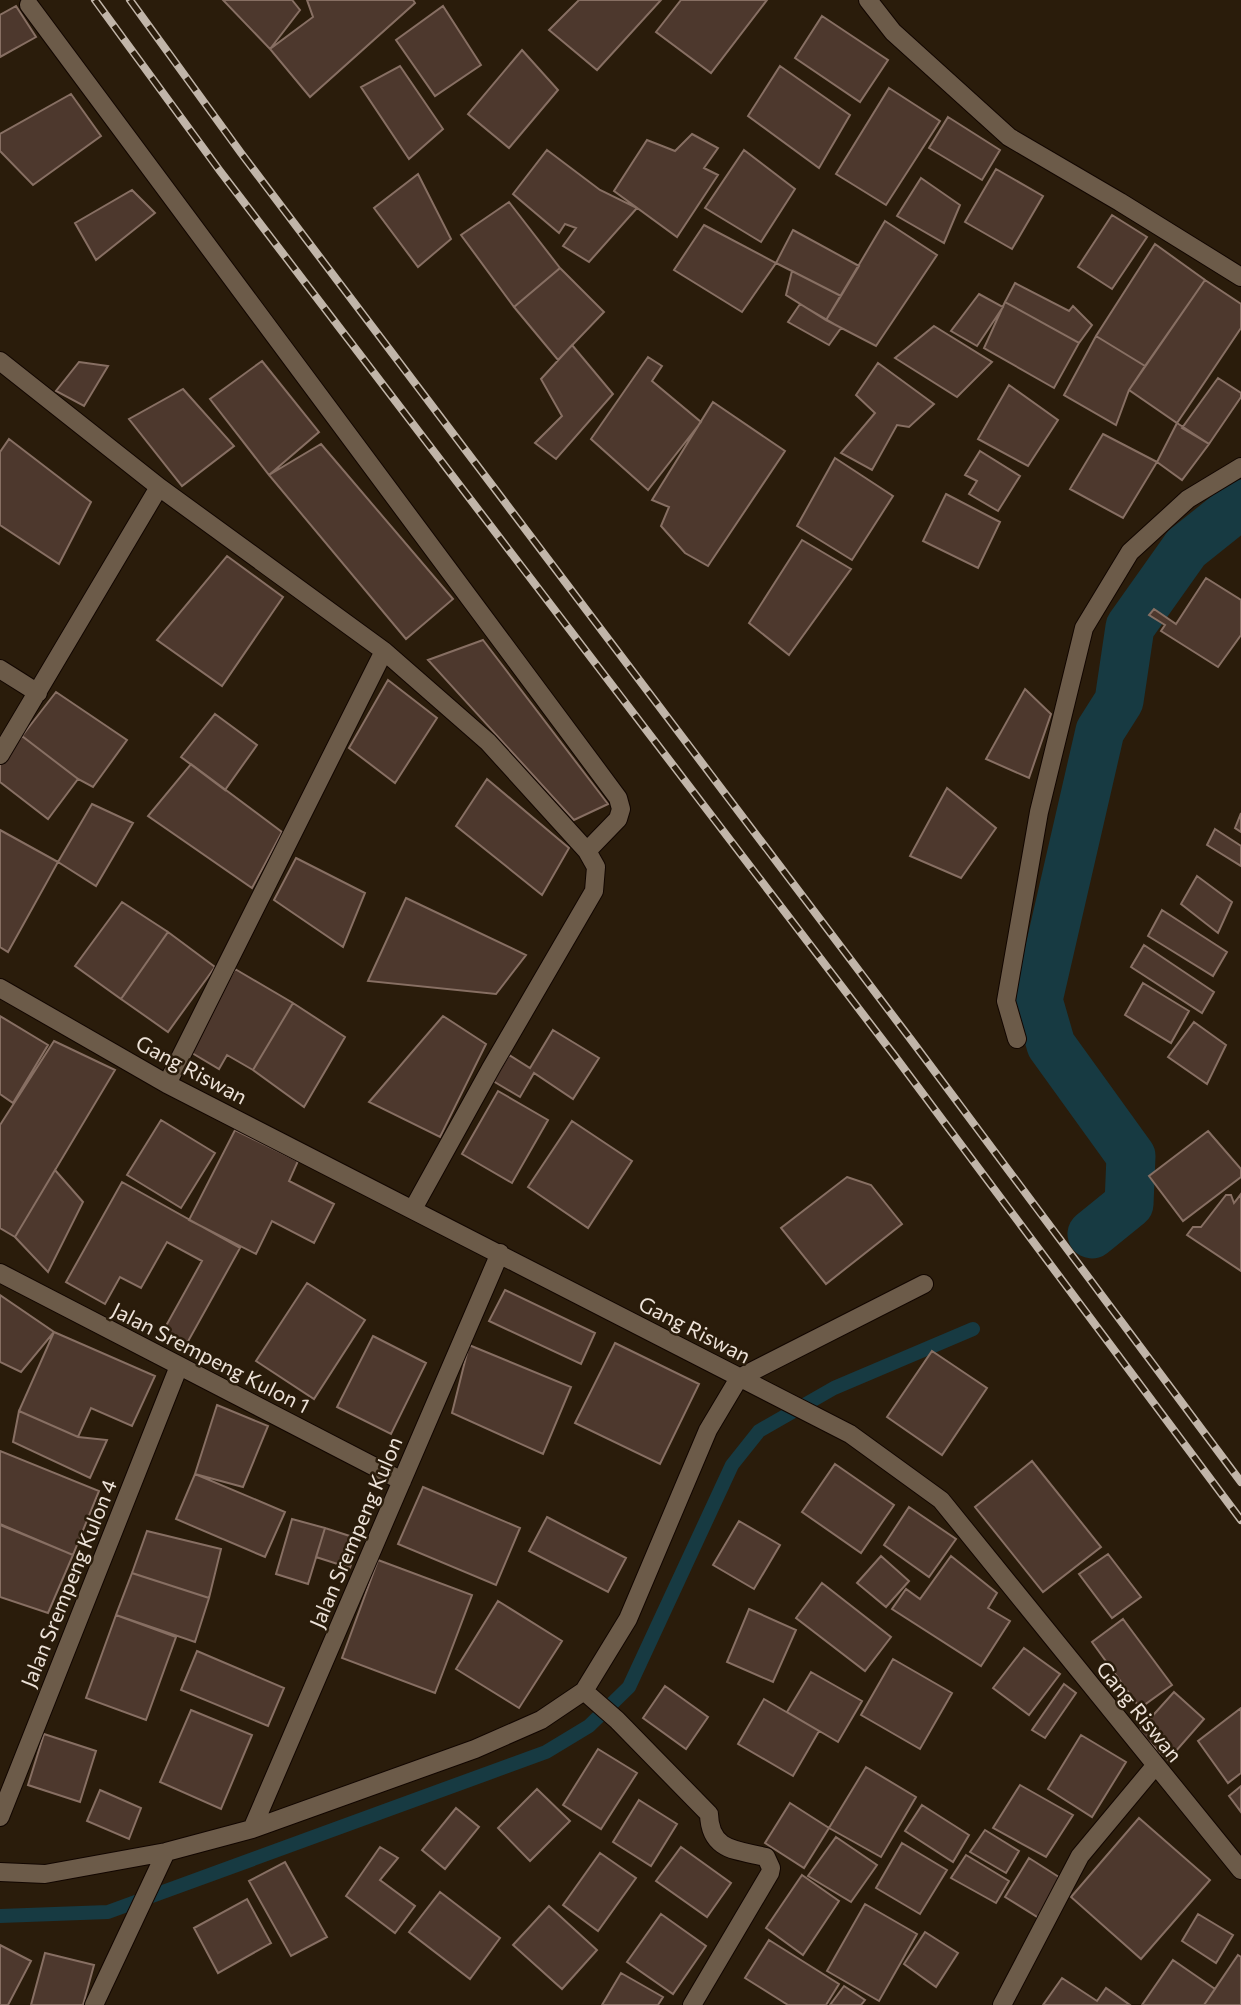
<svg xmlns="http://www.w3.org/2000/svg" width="1241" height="2005" viewBox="0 0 1241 2005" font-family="Commissioner,sans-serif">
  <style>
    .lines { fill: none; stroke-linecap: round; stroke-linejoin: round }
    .stream { stroke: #173a42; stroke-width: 14 }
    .canal { stroke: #173a42; stroke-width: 49 }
    .building { fill: #4d382d; stroke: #876f63; stroke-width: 2 }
    .minor-casing { stroke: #120600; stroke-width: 20 }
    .minor { stroke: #6c5b49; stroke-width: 18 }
    .rail-casing { stroke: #c1b5a9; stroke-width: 8 }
    .rail { stroke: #2a1c0b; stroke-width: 5; stroke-dasharray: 16; stroke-linecap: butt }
    .labels { text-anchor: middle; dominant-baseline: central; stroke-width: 5; stroke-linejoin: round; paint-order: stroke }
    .street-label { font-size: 21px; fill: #ede2d8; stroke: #2a1c0b }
  </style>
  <rect width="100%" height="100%" fill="#2a1c0b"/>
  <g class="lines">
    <!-- stream -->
    <path class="stream" d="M0,1916L108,1912L546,1752L589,1726L629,1687L732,1465L759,1431L834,1388L973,1329"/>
    <!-- canal -->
    <path class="canal" d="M1092,1234L1129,1204L1131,1156L1051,1045L1038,1000L1100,731L1119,701L1130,627L1186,548L1241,504"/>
  </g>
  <!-- building -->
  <path class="building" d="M223,0H292L300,10L270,49Z
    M307,0H413L415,3L310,97L270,49L313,17Z
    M579,0H661L597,70L549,30Z
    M681,0H767L711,73L656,32Z
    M16,6L36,37L0,57V15Z
    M443,6L481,65L435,96L396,40Z
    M822,16L888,60L860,102L795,58Z
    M522,50L558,90L509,148L468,114Z
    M400,66L443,129L409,159L361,87Z
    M780,66L850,115L819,168L748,116Z
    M889,88L940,121L886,205L836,174Z
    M71,94L101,136L33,185L0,151V134Z
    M948,117L1000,150L982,180L929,148Z
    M692,134L718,148L704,168L718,175L677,237L614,191L647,140L675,151Z
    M547,150L600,190L637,208L589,262L563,246L576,228L565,224L559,233L513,194Z
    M744,150L795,189L761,242L705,208Z
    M996,169L1043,196L1012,249L965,222Z
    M418,174L451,239L418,267L374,208Z
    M921,178L960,205L944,243L897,216Z
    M132,190L155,213L96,260L75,223Z
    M509,202L560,268L514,307L461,235Z
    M1112,215L1147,237L1112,289L1078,267Z
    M885,221L937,255L876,346L826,320Z
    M704,225L776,263L742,312L674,270Z
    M793,230L859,266L841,296L776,263Z
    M1155,244L1205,280L1145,366L1096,336Z
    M560,268L604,312L558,360L514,307Z
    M792,271L841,296L826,320L786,295Z
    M1205,280L1241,304V328L1177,423L1129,390Z
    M1015,283L1069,311L1073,306L1092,325L1079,343L1005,302Z
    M979,294L1003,307L977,346L951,331Z
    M1005,302L1079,343L1054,388L984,348Z
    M800,304L841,328L829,345L788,322Z
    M934,326L992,362L957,397L895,358Z
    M1096,336L1145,366L1129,390L1116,425L1064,395Z
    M572,345L613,394L556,459L535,443L562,416L541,379Z
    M648,357L662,366L652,381L701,422L648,490L591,439Z
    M262,361L319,432L269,475L210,399Z
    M79,362L108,366L84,406L56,391Z
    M878,363L934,404L909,427L897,425L872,470L841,453L875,413L856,395Z
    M1218,378L1241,393V397L1209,444L1182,428Z
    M1009,385L1058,420L1028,466L978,439Z
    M183,389L234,446L182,486L129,419Z
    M713,402L785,451L708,566L685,553L661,526L669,507L652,500Z
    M1177,423L1209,444L1182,480L1157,462Z
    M1103,434L1157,462L1123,518L1070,489Z
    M9,439L91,502L59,564L0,525V452Z
    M321,444L453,599L406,639L269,475Z
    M980,451L1020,476L998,511L969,494L977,481L965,475Z
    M835,458L893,496L852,560L797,526Z
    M946,494L1000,522L978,568L923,541Z
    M802,540L851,569L789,655L749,623Z
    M227,556L283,597L222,686L157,640Z
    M1206,578L1241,600V635L1218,667L1161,631L1165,625L1149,615L1154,609L1176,624Z
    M483,640L608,804L574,820L428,660Z
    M388,680L437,718L395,783L349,748Z
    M1025,689L1051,714L1029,778L986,759Z
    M56,692L127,740L93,787L78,779L22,736Z
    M215,714L257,745L225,790L181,757Z
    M22,736L78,779L48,819L0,782V765Z
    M191,764L282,832L252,888L148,816Z
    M487,779L569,848L542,895L456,826Z
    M947,788L996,828L961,878L910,856Z
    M92,804L133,823L96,886L58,862Z
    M1241,813V832L1235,828Z
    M1215,829L1241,846V866L1207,845Z
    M0,830L58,862L8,952L0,947Z
    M296,858L365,893L343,947L274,900Z
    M1197,876L1232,902L1218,933L1181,904Z
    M406,898L526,955L496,994L368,981Z
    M122,902L168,932L121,999L75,966Z
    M1162,910L1227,952L1213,976L1148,936Z
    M168,932L215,967L168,1032L121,999Z
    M1144,945L1214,992L1202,1013L1131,967Z
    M235,969L293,1003L253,1070L227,1055L219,1069L187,1050Z
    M1143,983L1189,1011L1171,1043L1125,1015Z
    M293,1003L345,1037L304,1107L253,1070Z
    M0,1016L48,1045L13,1103L0,1094Z
    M443,1016L486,1044L440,1137L369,1102Z
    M1194,1022L1226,1045L1207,1084L1168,1057Z
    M553,1030L599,1058L573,1099L534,1073L520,1097L493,1081L509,1055L530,1068Z
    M54,1041L115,1070L15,1237L0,1228V1125Z
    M498,1091L548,1120L512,1183L462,1154Z
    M161,1120L215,1153L181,1208L127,1175Z
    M572,1121L632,1161L588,1228L528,1187Z
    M235,1130L298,1161L289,1181L334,1204L314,1243L272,1221L256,1254L189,1220Z
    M1208,1131L1241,1169V1177L1183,1221L1149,1176Z
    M55,1170L83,1202L48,1272L15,1237Z
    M847,1177L871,1185L902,1224L826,1284L781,1228Z
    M122,1182L240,1248L186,1345L162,1333L202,1261L167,1242L141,1288L120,1277L105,1304L66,1282Z
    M1241,1194V1271L1187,1235L1193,1227H1201L1226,1195H1231L1234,1203Z
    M307,1283L365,1320L314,1399L256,1361Z
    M505,1290L595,1333L581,1364L489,1321Z
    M0,1295L54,1332L21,1372L0,1362Z
    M54,1332L155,1376L132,1426L91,1408L78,1437L19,1411Z
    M373,1336L426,1363L391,1434L337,1407Z
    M615,1343L699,1384L660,1464L575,1423Z
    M469,1345L571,1387L543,1454L452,1413Z
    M932,1351L987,1388L942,1455L887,1417Z
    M217,1405L268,1426L243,1487L195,1474Z
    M19,1411L78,1437L107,1440L90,1478L13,1442Z
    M0,1451L99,1491L73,1555L0,1525Z
    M1032,1461L1101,1547L1043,1592L975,1507Z
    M835,1464L894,1505L861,1553L802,1512Z
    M195,1474L285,1512L265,1557L176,1519Z
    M423,1487L520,1528L496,1585L398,1544Z
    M909,1507L956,1539L929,1577L884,1545Z
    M547,1517L626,1558L608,1592L529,1551Z
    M292,1519L325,1528L308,1584L276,1574Z
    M739,1521L780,1545L754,1589L713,1565Z
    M0,1524L73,1555L48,1613L0,1597Z
    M325,1528L359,1539L350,1568L316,1557Z
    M147,1531L221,1549L209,1598L132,1573Z
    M1108,1554L1141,1597L1112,1618L1079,1574Z
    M881,1556L909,1581L886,1607L857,1583Z
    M951,1556L997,1593L988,1608L1010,1621L981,1666L892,1609L906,1589L920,1599Z
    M378,1560L472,1595L435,1693L342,1658Z
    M132,1573L209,1598L195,1642L116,1615Z
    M822,1583L891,1637L865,1671L796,1618Z
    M498,1601L562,1641L519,1708L456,1669Z
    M749,1609L796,1630L773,1682L727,1662Z
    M116,1615L176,1637L146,1720L86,1698Z
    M1123,1619L1172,1685L1140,1708L1092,1642Z
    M1024,1648L1060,1674L1029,1715L993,1688Z
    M197,1651L284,1688L268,1726L181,1690Z
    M893,1659L952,1693L920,1749L861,1715Z
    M811,1672L862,1701L838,1742L787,1712Z
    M1064,1684L1076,1693L1045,1738L1032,1730Z
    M665,1686L708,1717L686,1749L643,1718Z
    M1174,1692L1204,1719L1168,1760L1138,1732Z
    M764,1699L819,1731L793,1776L738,1744Z
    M1241,1708V1773L1228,1783L1198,1741Z
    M191,1710L252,1735L221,1809L160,1782Z
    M44,1734L96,1751L80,1802L28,1785Z
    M1081,1735L1126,1762L1092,1817L1048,1789Z
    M598,1749L637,1773L601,1829L563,1805Z
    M866,1767L916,1797L881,1857L829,1828Z
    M1020,1785L1073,1815L1046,1857L993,1828Z
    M1241,1786V1812L1229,1796Z
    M537,1789L570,1821L530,1861L498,1828Z
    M100,1790L141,1808L129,1839L87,1821Z
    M639,1800L677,1824L651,1866L613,1842Z
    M790,1803L829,1828L804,1868L765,1843Z
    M922,1805L969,1835L953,1862L905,1831Z
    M456,1808L479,1827L445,1869L422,1850Z
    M1139,1818L1210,1880L1141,1959L1071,1897Z
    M985,1830L1019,1851L1006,1873L970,1852Z
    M836,1837L877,1865L851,1902L808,1876Z
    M902,1843L947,1870L920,1914L876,1888Z
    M380,1847L398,1858L380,1880L415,1906L395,1933L346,1896Z
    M681,1847L731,1883L707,1917L656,1881Z
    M600,1853L636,1878L598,1931L563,1905Z
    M966,1855L1009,1881L996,1903L951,1878Z
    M1029,1858L1062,1879L1039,1918L1005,1897Z
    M285,1862L327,1937L291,1956L249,1881Z
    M802,1875L839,1901L803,1955L766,1928Z
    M440,1892L500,1938L470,1979L409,1932Z
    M247,1899L271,1943L218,1973L194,1928Z
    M865,1904L917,1934L879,2001L827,1971Z
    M549,1906L597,1950L562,1989L513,1945Z
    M661,1914L706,1946L673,1994L627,1962Z
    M1198,1914L1233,1935L1216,1963L1182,1941Z
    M925,1932L958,1953L936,1987L904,1964Z
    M769,1940L839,1984L826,2005H788L745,1978Z
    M0,1945L31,1961L8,2005H0Z
    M45,1953L94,1965L83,2005H31Z
    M1238,1955L1241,1957V2005H1204Z
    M1173,1960L1215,1989L1204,2005H1142Z
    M621,1973L663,1997L658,2005H602Z
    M1062,1978L1097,2001L1106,1988L1130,2005H1043Z
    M844,1986L865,2000L861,2005H830Z"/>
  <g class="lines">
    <defs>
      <path id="minor" d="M868,0L893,32L1009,137L1120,202L1241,277
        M29,5L618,798L621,809L618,819L587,851
        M0,361L159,487
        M0,669L38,693
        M0,755L159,487L384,651L488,742L587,851L596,867L594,891L491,1068L413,1209
        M0,988L167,1084L850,1434L941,1500L1241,1870
        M1017,1039L1006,1001L1039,812L1084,628L1130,552L1188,499L1241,467
        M167,1084L384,651
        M0,1273L402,1481
        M584,1691L617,1720L709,1814C710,1851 736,1850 766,1857L771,1868L770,1873L692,2005
        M0,1817L179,1366
        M252,1829L500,1253
        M0,1872L45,1874L166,1852L252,1829L475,1749L541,1720L584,1691L628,1619L708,1430L739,1378L924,1284
        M94,2005L166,1852
        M1002,2005L1080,1856L1155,1766"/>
    </defs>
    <!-- minor casing -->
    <use href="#minor" class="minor-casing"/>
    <!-- minor -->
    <use href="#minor" class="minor"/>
    <defs>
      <path id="rail" d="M95,0L220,171L894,1055L1241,1520
        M130,0L241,153L912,1041L1241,1482"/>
    </defs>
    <!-- rail casing -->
    <use href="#rail" class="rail-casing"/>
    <!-- rail -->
    <use href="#rail" class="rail"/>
  </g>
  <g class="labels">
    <!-- street labels -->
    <g class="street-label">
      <text transform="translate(192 1069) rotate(28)">Gang Riswan</text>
      <text transform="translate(695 1329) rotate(27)">Gang Riswan</text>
      <text transform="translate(211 1357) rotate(27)">Jalan Srempeng Kulon 1</text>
      <text transform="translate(355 1532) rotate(-67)">Jalan Srempeng Kulon</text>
      <text transform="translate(68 1583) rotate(-68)">Jalan Srempeng Kulon 4</text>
      <text transform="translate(1140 1711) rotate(51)">Gang Riswan</text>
    </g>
  </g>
</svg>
